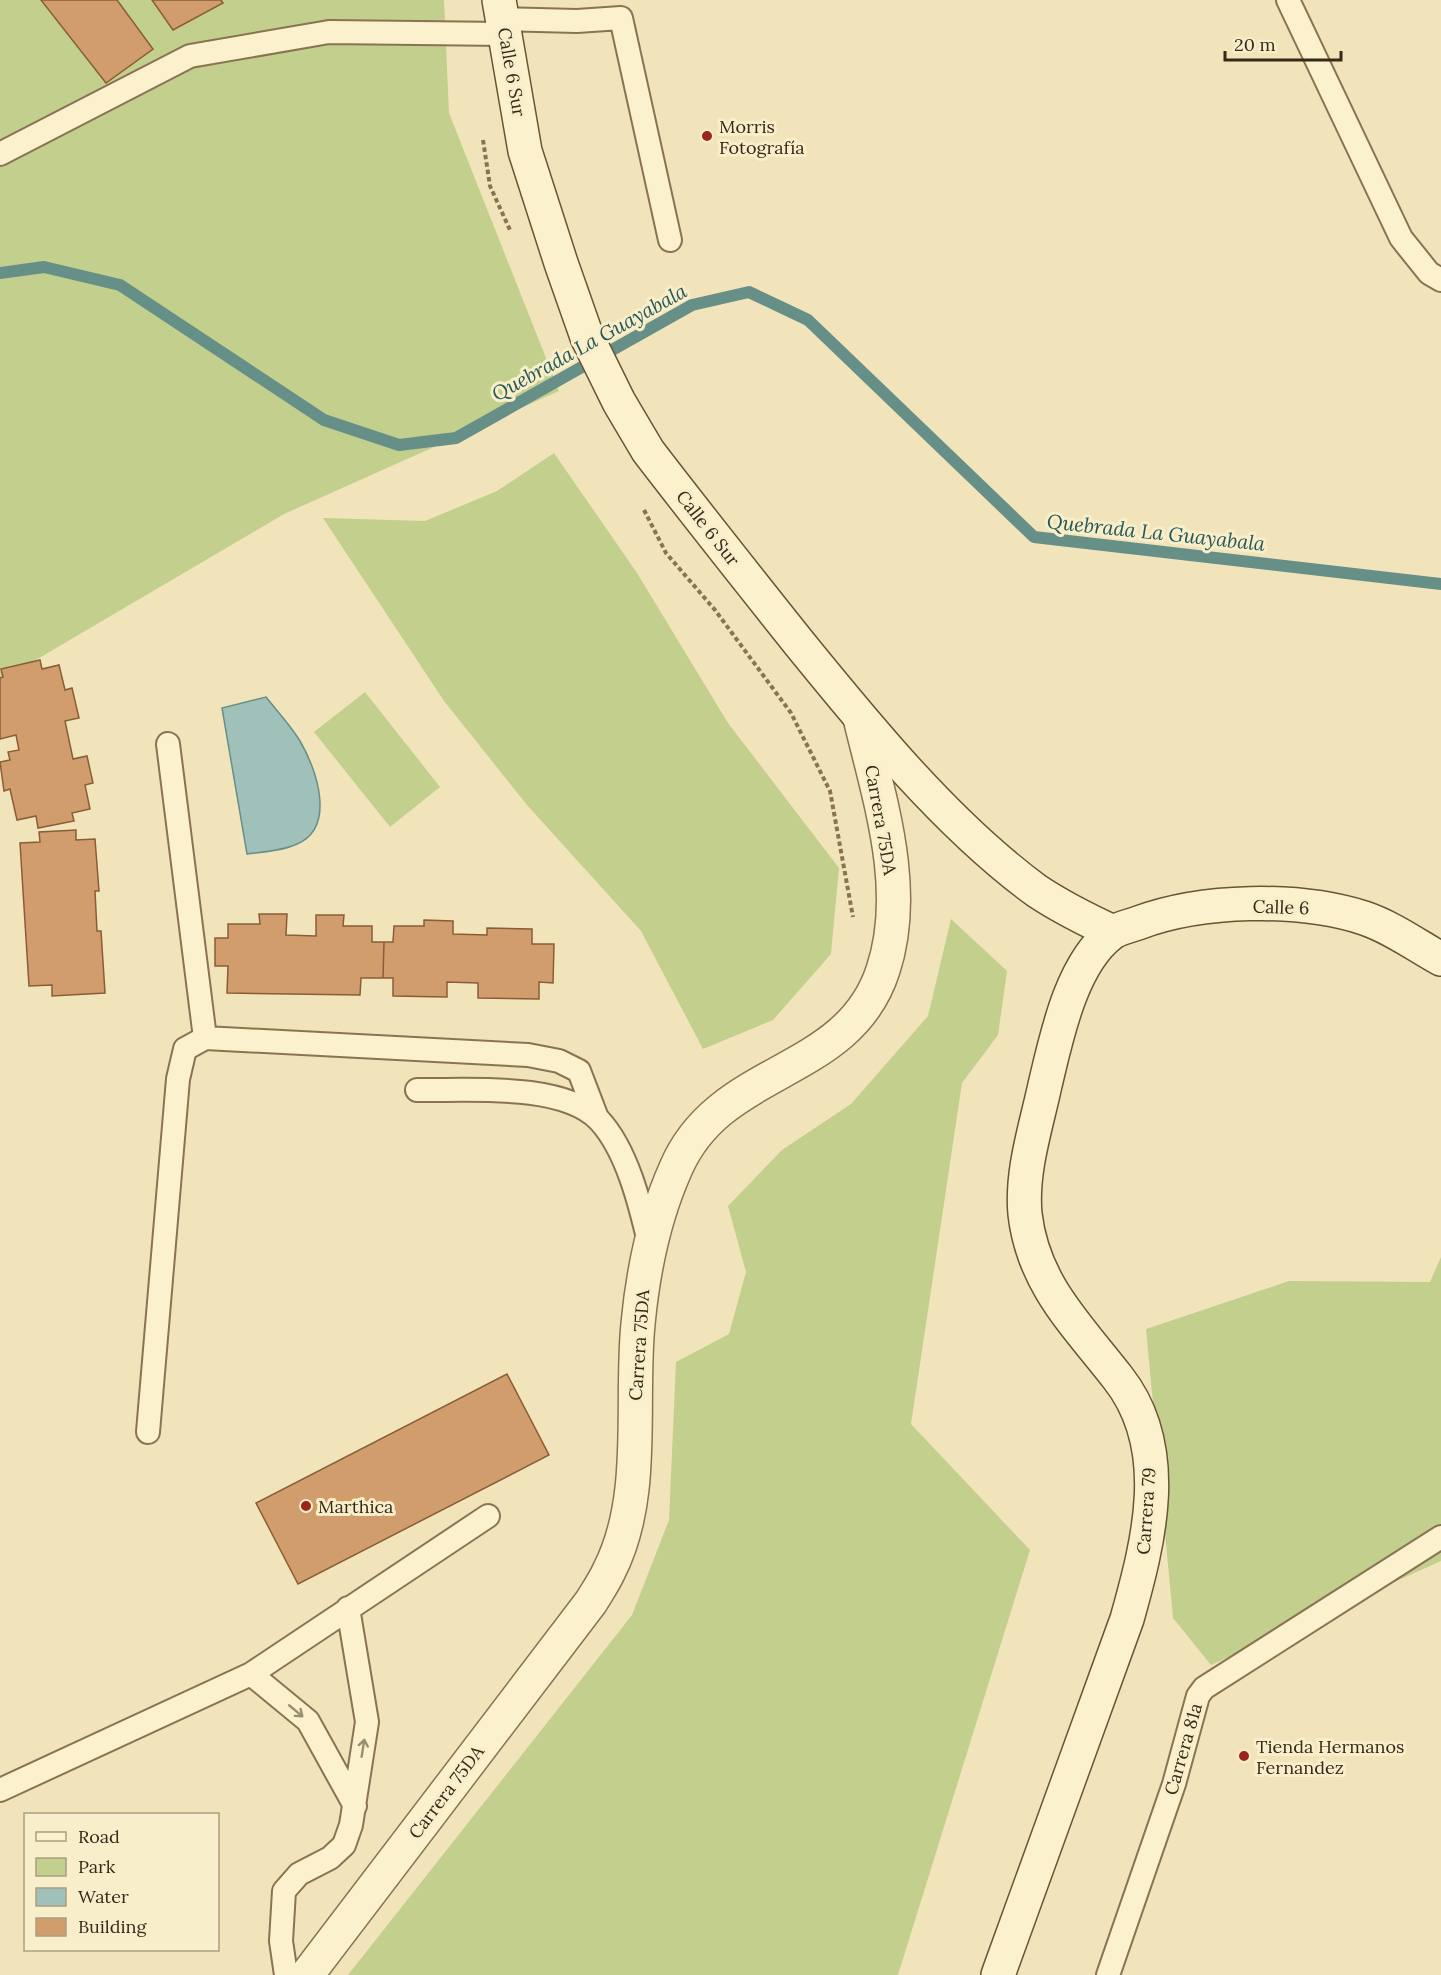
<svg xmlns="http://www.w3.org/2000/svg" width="1441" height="1975" viewBox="0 0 1441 1975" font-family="Lora,serif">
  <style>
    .green { fill: #c3cf8d }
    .water { fill: #9fc1b9; stroke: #668f87; stroke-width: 1.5 }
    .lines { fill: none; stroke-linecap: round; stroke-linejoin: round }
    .stream { stroke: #668f87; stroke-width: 12 }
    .building { fill: #d29d6c; stroke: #895d37; stroke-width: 1.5 }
    .lane-casing { stroke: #897353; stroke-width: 26 }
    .street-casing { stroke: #897353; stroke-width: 36 }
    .secondary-casing { stroke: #6a5437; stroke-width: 36 }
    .path { stroke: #897353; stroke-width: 4; stroke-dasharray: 4.5 3; stroke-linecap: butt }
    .lane { stroke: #fcf1cd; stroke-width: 22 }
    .street { stroke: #fcf1cd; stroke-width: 33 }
    .secondary { stroke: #fcf1cd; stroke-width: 33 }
    .oneway { stroke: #998d73 }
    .poi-dot { fill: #9c261e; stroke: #f8eeca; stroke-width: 2 }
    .labels { text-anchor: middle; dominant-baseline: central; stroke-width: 6; stroke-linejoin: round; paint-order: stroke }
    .street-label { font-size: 18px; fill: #362919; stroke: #f8eeca }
    .poi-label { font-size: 18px; fill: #362919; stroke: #f8eeca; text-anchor: start }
    .water-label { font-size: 20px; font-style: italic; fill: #275757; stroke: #f8eeca }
  </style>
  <rect width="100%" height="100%" fill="#f1e4ba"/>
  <!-- green -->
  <path class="green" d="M0,0H444L449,113L559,391L284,514L0,681Z
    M554,453L637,573L728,723L839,868L831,954L773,1020L703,1049L641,931L527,805L444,701L323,518L425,521L497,491Z
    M365,692L440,787L390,827L314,732Z
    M951,919L1007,971L998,1035L962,1083L911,1424L1030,1550L898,1975H348L632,1615L669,1520L676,1362L729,1334L746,1272L728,1206L782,1150L851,1104L928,1016Z
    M1441,1257V1561L1211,1665L1173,1618L1146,1329L1289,1281L1430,1282Z"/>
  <!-- water -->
  <path class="water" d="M266,697C277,711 291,726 300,741C316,768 337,827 297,844C282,851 263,852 247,854L222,708Z"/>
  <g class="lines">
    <!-- stream -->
    <path class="stream" d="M0,273L44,267L120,285L324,420L399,445L456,438L692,305L749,292L808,320L1034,537L1441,584"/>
  </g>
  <!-- building -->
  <path class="building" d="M41,0H117L153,49L106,83Z
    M152,0H221L223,3L173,30Z
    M40,660L42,669L59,665L65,690L72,688L79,718L65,721L73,759L87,756L93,783L85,785L90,809L72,813L74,821L38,828L36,816L17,820L10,789L4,791L0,762L10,760L8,752L19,750L16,735L0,739V678L3,677L1,669Z
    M76,830V840L95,839L99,891H95L97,931H101L105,993L52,996V985L29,986L20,843L40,842L39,832Z
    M259,914H287L286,935L316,936V915H344L343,926H372V942H384L383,978H361L360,995L227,993L228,966H215V938H228V924H260Z
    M424,920L453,921V934L487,935V928L532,929V944H554L553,983L539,982V999L478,998V983L447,982V997L393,996V978H383L384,942H393L394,926H424Z
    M507,1374L549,1455L298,1584L256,1503Z"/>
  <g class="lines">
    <defs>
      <path id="lane" d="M1288,0L1401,238L1429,273L1441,280
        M503,19L577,21L621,18L670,240
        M0,154L190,56L329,32L505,34
        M168,744L205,1038
        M417,1090C467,1091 562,1082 599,1120C627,1150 640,1204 649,1242
        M148,1432L178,1079L185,1049L205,1038L528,1055L559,1061L579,1071L597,1118
        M251,1674L308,1721L355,1806
        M0,1790L251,1674L488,1516
        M286,1975L281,1941L284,1891L299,1874L330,1858L344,1845L351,1825L367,1722L348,1608
        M1108,1975L1174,1784L1198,1696L1204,1688L1441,1537"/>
      <path id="street" d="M307,1975L591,1602C597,1592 604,1582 609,1571C647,1497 630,1404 638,1324C643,1271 654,1217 676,1168C721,1064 848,1078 883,970C910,889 879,798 860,718"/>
      <path id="secondary" d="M499,0L525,151L561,263L587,337L619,402L648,451C697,515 748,579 799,643C868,728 948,826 1037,891C1061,907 1087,920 1113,932
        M998,1975L1127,1619C1149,1541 1173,1448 1118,1378C1077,1325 1033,1284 1025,1214C1021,1171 1036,1127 1045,1085C1056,1039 1071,963 1112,933C1119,928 1130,926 1138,923C1202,899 1298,897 1364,918C1391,927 1416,945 1441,959"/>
    </defs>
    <!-- lane casing -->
    <use href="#lane" class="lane-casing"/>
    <!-- street casing -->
    <use href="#street" class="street-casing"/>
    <!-- secondary casing -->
    <use href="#secondary" class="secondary-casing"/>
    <!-- path -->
    <path class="path" d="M483,140L490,186L510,230
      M644,510L666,553L715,610L791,713L830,791L853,917"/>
    <!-- lane -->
    <use href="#lane" class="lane"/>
    <!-- street -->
    <use href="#street" class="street"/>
    <!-- secondary -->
    <use href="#secondary" class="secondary"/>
  </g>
  <!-- one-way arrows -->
  <defs><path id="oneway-shaft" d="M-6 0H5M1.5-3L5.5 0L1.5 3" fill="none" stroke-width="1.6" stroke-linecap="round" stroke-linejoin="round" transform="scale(1.5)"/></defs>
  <g class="oneway">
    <use href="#oneway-shaft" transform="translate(296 1711) rotate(40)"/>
    <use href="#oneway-shaft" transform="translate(363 1748) rotate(-81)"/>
  </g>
  <!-- markers -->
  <g class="poi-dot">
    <circle cx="707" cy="136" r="6"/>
    <circle cx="306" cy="1506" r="6"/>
    <circle cx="1244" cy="1756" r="6"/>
  </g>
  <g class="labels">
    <!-- street labels -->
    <g class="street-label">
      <text transform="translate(512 72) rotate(80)">Calle 6 Sur</text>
      <text transform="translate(708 528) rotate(52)">Calle 6 Sur</text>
      <text transform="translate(881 820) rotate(80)">Carrera 75DA</text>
      <text transform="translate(1281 907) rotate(2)">Calle 6</text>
      <text transform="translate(639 1345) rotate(-86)">Carrera 75DA</text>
      <text transform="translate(1146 1511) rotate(-86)">Carrera 79</text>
      <text transform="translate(1183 1749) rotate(-74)">Carrera 81a</text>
      <text transform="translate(446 1792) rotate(-53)">Carrera 75DA</text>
    </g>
    <!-- poi labels -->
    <g class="poi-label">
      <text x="719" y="126">Morris<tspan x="719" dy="21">Fotografía</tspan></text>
      <text x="318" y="1506">Marthica</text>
      <text x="1256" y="1746">Tienda Hermanos<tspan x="1256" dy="21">Fernandez</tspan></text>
    </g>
    <!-- water labels -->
    <g class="water-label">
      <text transform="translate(589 342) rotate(-29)">Quebrada La Guayabala</text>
      <text transform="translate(1156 532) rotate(6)">Quebrada La Guayabala</text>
    </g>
  </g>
  <!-- legend -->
  <rect x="24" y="1813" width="195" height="138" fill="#f8eeca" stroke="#aa9f83" stroke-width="1.5"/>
  <rect x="36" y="1832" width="30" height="9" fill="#fcf1cd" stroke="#aa9f83" stroke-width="1.5"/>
  <text x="78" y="1843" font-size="18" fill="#362919">Road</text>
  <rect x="36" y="1858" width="30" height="18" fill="#c3cf8d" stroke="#aa9f83" stroke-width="1.5"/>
  <text x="78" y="1873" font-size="18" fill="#362919">Park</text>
  <rect x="36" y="1888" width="30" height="18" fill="#9fc1b9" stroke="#aa9f83" stroke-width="1.5"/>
  <text x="78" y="1903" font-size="18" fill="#362919">Water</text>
  <rect x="36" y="1918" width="30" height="18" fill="#d29d6c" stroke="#aa9f83" stroke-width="1.5"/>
  <text x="78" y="1933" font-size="18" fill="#362919">Building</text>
  <!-- scale -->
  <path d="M1225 51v9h116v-9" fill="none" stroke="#362919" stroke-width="3"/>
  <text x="1234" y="51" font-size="18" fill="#362919" stroke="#f8eeca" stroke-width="4.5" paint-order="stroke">20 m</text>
</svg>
